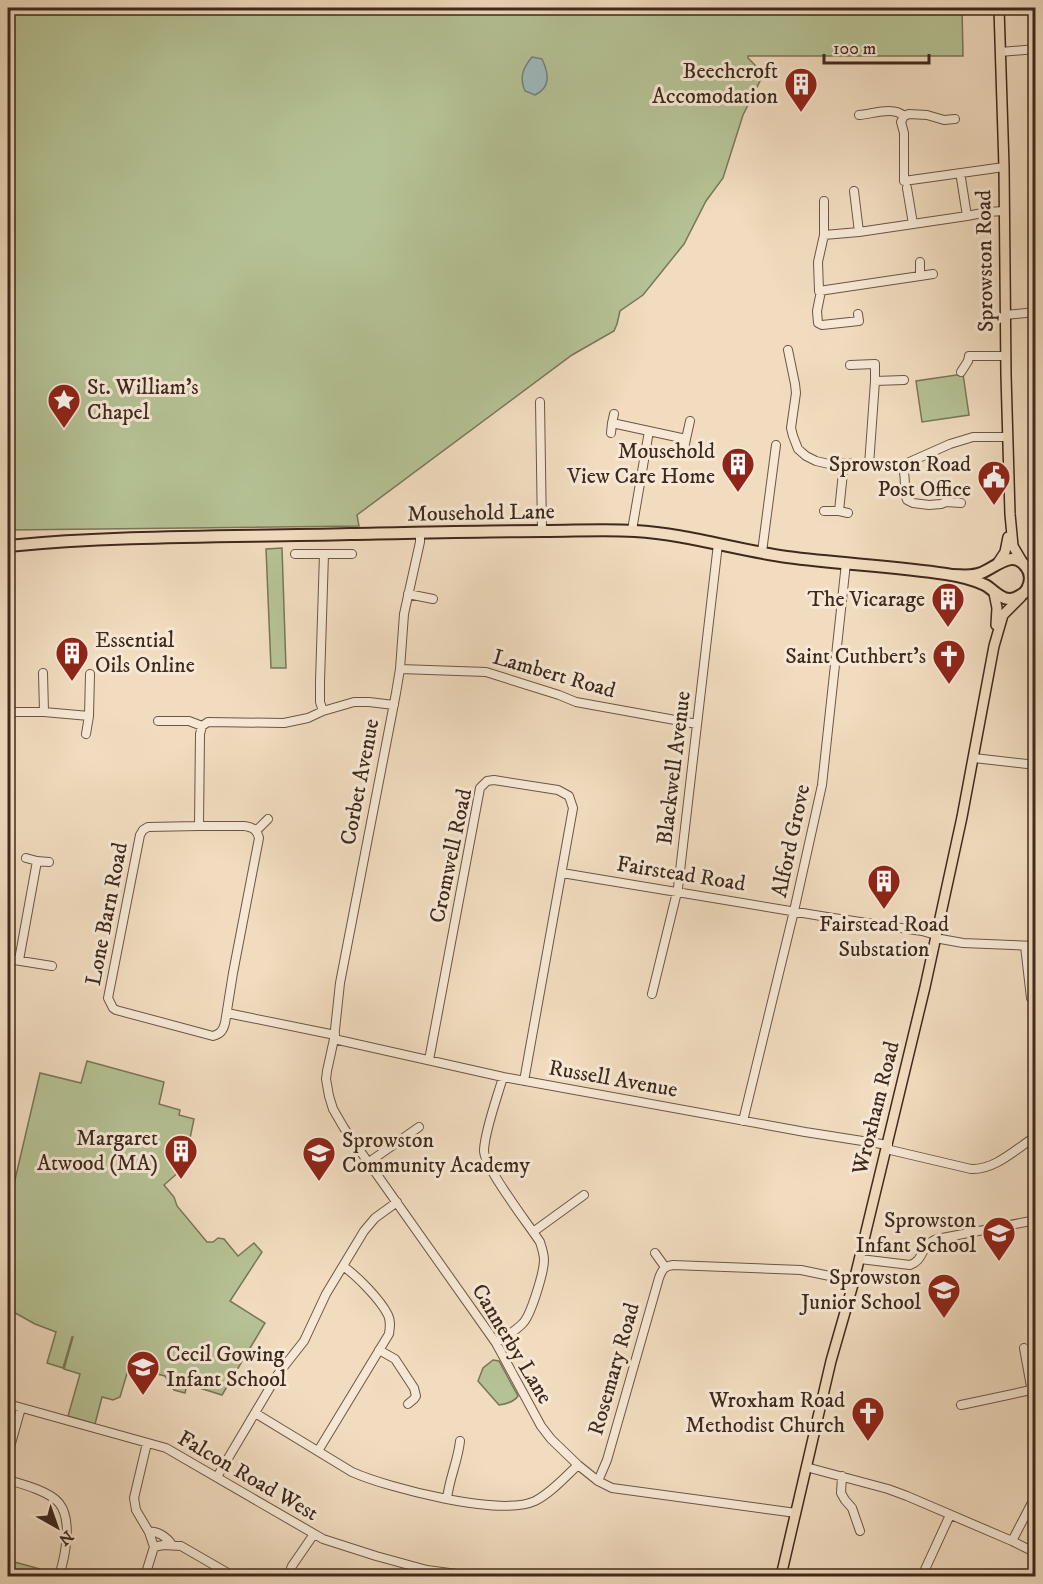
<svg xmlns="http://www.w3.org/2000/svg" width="1043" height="1584" viewBox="0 0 1043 1584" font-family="'IM FELL DW Pica',serif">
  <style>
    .green { fill: #b5c295; stroke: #7a7558; stroke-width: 1.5 }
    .water { fill: #9fb9bd; stroke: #797f7d; stroke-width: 1.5 }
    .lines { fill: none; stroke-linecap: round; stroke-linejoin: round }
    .minor-casing { stroke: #6c5545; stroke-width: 10 }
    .major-casing { stroke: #3f281c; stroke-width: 12 }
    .highway-casing { stroke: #3f281c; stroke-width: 14 }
    .minor { stroke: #f6e8d5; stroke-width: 8 }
    .major { stroke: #f1dcbf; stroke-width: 9 }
    .highway { stroke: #f1dcbf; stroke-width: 10 }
    .labels { text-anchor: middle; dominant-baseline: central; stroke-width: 6; stroke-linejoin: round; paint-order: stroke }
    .poi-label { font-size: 22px; fill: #3f281c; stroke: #f6e8d5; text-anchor: end }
    .street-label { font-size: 22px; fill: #3f281c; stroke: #f6e8d5 }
  </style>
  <rect width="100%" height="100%" fill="#f1dcbf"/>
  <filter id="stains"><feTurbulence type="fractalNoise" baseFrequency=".00333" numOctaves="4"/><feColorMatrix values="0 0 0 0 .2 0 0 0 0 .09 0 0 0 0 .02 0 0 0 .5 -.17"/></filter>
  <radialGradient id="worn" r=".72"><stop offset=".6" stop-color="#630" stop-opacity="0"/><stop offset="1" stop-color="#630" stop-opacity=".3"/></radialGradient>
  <!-- green -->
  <path class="green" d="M8,8H962L963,56H748V58L760,70L761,79L743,115L723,178L706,201L684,244L643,295L620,311L617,324L614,331L572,355L357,515L359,526L8,530Z
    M963,374L969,415L922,422L916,381Z
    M282,548L286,668H271L266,549Z
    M87,1061L164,1082L159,1104L180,1110L179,1115L194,1119L188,1148L189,1163L164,1185L174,1197L177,1206L207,1242H213L218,1238L224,1239L238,1256L254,1243L262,1252L230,1301L265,1323L222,1395L187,1384L185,1393L174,1390L165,1376L129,1367L120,1397L113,1400L102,1397L95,1424L68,1416L80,1374L64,1369L73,1337H72L63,1368L47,1363L56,1332L35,1324L8,1309V1207L10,1201L40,1073L81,1083Z
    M493,1360L499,1361L518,1396C514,1402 506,1404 499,1405L478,1381L483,1368Z
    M8,1560C23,1565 41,1568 56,1575L55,1576H29L8,1570Z"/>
  <!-- water -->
  <path class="water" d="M532,57L542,59C549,74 551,87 535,95L525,91C519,77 523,68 532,57Z"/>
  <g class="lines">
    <defs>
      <path id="minor" d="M1000,52L1036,49
        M859,115C873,114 893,106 904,116L909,114L927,115L944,120L955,119
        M904,116L901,122L904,133V181L1004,167
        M961,178L967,216L987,212L1004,211
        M907,188L913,224L967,216
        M854,191L859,232L913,224
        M824,201V235L859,232
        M824,235L818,262L819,291L920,276V262
        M920,276L933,274
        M821,291L817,311L818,323L822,325L859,321L858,314
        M1005,315L1036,312
        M788,350L795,384L796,393L791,428L793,436L798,449L806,456L816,461L829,464L844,463L896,468L950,444L973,437H1008
        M850,365L875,364V381L869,465
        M961,372L968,361L969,356H1006
        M875,381L904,380
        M540,402L542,531
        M614,414L612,423L649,431
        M611,433L612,423
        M683,454L686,439
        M844,463L839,511L848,513
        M902,465C907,477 903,488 907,500L913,503L929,505L941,504L946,502L961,503
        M824,511H839
        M632,530L649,431L686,439L690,421
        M420,533V542L404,614L400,669L396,693L340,983L334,1039L327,1071L326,1079L329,1096L333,1109L344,1128L496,1343L541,1426L551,1439L578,1465L598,1481L612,1488L796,1513
        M762,552L776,445
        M295,554H324
        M408,594L433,599
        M400,669L486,672L559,695L576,702L697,724
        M43,673L44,712
        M323,711L320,702V681L324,554H352
        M8,712H44L89,716
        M158,721H189L202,726L208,722L284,723L308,718L323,711L354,702H369L394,705
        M86,734L89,716L90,674
        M974,758L1036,765
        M199,826H244C253,827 257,830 259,838L233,973L225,1023C223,1031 220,1034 213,1036L116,1010L113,1008L108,998L140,835L143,830L148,827Z
        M199,826L200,734L202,726
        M256,831L268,819
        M26,858L37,861
        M562,873L833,918L922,931L936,935
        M935,938L963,943L1036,946
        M1025,946L1031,998L1036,1004
        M8,959L52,966
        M19,960L37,861L49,862
        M652,994L678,888L718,544
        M227,1013L335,1035
        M334,1039L503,1077L805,1132L888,1145
        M429,1060L480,788L487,781L494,780L558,790L569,796L573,808L524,1081
        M743,1121L794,911L822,785L846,563
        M886,1149L971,1169C995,1170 1016,1149 1036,1136
        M369,1162L419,1127
        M533,1232L584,1195
        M655,1253L665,1267
        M860,1259L910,1265C925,1260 919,1246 937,1239L1036,1220
        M496,1343C504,1337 516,1331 523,1323C531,1315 544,1272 544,1260C544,1254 542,1248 540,1242C529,1225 483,1166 484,1150C485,1130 497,1098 503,1077
        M1024,1348L1036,1414
        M379,1350L395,1359L414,1388L416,1396L414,1399L408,1404
        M8,1404L166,1448L323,1539L376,1556L427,1570L472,1576
        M961,1405L1031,1390
        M255,1413L352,1472C388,1488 501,1517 535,1501C551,1493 565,1477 578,1465
        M318,1451L389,1334C390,1327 391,1321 388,1315C380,1299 357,1276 343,1266
        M8,1454L21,1408
        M806,1467L888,1489L907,1496L1012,1541L1036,1553
        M842,1476L841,1493L845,1500L852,1508L860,1531
        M217,1477L278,1374L304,1341L326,1294L364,1231L375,1218L397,1202
        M8,1480C22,1484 49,1491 59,1503C73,1520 65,1557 59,1576
        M598,1481L607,1460L659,1278C662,1270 664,1266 673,1265L801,1270L854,1281
        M447,1499C449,1479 458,1461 460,1441
        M149,1532C157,1530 168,1538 172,1545
        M1012,1541L1036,1495
        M154,1547L163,1545L181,1546L233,1576
        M145,1576L154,1547L149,1532L136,1510L134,1498L147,1443
        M288,1576L292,1566L314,1534
        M922,1576L950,1515"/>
      <path id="major" d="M999,8L1004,167L1006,375L1010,514L1013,546L1023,563
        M997,564L1005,552L1008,537
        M994,593L997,608L996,625
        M781,1576L831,1361L854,1281L925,987L962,817L994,646L1003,615L1021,597"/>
      <path id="highway" d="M8,546C121,535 236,537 350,534C415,533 479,531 544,531C574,531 605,529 635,531C687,534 736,550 787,557C840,564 894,566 946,574C959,576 973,579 985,585C996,591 1004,605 1019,596C1023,594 1025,593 1027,589C1031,582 1031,573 1026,567C1013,548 995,568 981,573C972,577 962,575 953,575"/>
    </defs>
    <!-- minor casing -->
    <use href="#minor" class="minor-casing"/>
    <!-- major casing -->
    <use href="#major" class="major-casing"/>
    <!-- highway casing -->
    <use href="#highway" class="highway-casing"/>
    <!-- minor -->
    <use href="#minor" class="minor"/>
    <!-- major -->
    <use href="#major" class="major"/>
    <!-- highway -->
    <use href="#highway" class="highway"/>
  </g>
  <!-- icons -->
  <defs>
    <symbol id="building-pin" viewBox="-11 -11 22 30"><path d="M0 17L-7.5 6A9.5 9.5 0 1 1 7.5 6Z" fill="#8f2418" stroke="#f6e8d5"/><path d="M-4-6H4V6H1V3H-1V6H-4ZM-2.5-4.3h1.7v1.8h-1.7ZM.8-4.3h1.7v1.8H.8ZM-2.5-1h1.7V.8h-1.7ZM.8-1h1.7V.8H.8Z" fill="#fff"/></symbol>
    <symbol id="sight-pin" viewBox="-11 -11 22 30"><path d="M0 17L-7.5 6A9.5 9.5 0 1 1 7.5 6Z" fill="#8f2418" stroke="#f6e8d5"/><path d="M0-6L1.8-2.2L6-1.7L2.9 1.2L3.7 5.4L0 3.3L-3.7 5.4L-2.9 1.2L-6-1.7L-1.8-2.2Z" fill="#fff"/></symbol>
    <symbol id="civic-pin" viewBox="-11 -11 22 30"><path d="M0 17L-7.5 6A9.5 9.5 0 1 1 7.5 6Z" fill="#8f2418" stroke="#f6e8d5"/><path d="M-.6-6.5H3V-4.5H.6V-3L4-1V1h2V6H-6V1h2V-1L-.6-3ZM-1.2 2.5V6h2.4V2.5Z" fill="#fff"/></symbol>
    <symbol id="church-pin" viewBox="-11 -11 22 30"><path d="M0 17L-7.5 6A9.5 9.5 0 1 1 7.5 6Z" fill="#8f2418" stroke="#f6e8d5"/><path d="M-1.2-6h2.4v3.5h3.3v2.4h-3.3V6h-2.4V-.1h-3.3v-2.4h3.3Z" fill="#fff"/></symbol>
    <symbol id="school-pin" viewBox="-11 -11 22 30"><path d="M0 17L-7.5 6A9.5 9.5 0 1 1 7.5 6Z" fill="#8f2418" stroke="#f6e8d5"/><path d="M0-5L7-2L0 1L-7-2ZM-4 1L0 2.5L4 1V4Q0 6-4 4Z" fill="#fff"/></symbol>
  </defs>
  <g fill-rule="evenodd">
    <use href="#building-pin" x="782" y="65" width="38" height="52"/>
    <use href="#sight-pin" x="45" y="381" width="38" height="52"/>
    <use href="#building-pin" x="719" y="445" width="38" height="52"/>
    <use href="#civic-pin" x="975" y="458" width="38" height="52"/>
    <use href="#building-pin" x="929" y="580" width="38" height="52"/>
    <use href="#building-pin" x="53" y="634" width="38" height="52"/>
    <use href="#church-pin" x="930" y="637" width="38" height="52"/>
    <use href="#building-pin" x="865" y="862" width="38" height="52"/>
    <use href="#building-pin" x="162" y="1132" width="38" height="52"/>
    <use href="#school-pin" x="300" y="1134" width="38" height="52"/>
    <use href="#school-pin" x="980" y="1214" width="38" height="52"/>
    <use href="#school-pin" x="925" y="1271" width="38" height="52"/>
    <use href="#school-pin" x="124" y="1348" width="38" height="52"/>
    <use href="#church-pin" x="849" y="1394" width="38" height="52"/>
  </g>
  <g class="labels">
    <!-- poi labels -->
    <g class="poi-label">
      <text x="778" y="71">Beechcroft<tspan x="778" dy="25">Accomodation</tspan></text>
      <text x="87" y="387" text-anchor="start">St. William's<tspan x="87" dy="25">Chapel</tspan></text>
      <text x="715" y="451">Mousehold<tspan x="715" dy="25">View Care Home</tspan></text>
      <text x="971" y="464">Sprowston Road<tspan x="971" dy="25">Post Office</tspan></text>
      <text x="925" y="599">The Vicarage</text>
      <text x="95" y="640" text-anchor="start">Essential<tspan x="95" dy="25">Oils Online</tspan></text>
      <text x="926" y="656">Saint Cuthbert's</text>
      <text x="884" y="924" text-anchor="middle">Fairstead Road<tspan x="884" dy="25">Substation</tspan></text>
      <text x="158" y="1138">Margaret<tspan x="158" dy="25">Atwood (MA)</tspan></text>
      <text x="342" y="1140" text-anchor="start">Sprowston<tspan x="342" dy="25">Community Academy</tspan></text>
      <text x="976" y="1220">Sprowston<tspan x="976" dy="25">Infant School</tspan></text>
      <text x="921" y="1277">Sprowston<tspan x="921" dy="25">Junior School</tspan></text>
      <text x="166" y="1354" text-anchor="start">Cecil Gowing<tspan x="166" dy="25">Infant School</tspan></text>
      <text x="845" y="1400">Wroxham Road<tspan x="845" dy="25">Methodist Church</tspan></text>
    </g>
    <!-- street labels -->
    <g class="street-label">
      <text transform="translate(985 261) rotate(-91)">Sprowston Road</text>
      <text transform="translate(481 513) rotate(-1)">Mousehold Lane</text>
      <text transform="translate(554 674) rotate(16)">Lambert Road</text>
      <text transform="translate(674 768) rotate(-83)">Blackwell Avenue</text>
      <text transform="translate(360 782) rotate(-79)">Corbet Avenue</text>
      <text transform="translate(791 841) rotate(-78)">Alford Grove</text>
      <text transform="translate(451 856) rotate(-78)">Cromwell Road</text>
      <text transform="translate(681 874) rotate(9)">Fairstead Road</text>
      <text transform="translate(107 914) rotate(-79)">Lone Barn Road</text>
      <text transform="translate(613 1079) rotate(10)">Russell Avenue</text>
      <text transform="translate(876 1108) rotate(-76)">Wroxham Road</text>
      <text transform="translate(512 1344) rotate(59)">Cannerby Lane</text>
      <text transform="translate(614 1369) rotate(-74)">Rosemary Road</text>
      <text transform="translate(248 1476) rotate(30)">Falcon Road West</text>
    </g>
  </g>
  <!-- margin -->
  <rect width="1043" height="1584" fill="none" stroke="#f1dcbf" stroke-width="30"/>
  <rect x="9" y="9" width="1025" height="1566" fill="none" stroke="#3f281c" stroke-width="3"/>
  <rect x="15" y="15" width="1013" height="1554" fill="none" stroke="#3f281c" stroke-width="1.5"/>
  <!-- north arrow -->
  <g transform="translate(57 1527) rotate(140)" stroke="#f6e8d5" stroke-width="4.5" paint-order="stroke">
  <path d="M0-4.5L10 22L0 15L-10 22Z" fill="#3f281c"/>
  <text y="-9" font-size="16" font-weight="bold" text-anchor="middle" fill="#3f281c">N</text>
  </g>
  <!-- scale -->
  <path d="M824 54v9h105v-9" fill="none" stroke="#3f281c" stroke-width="3"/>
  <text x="833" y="54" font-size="18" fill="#3f281c" stroke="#f6e8d5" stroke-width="4.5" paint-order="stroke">100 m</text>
  <rect width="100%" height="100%" filter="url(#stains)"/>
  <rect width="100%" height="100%" fill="url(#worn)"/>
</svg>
